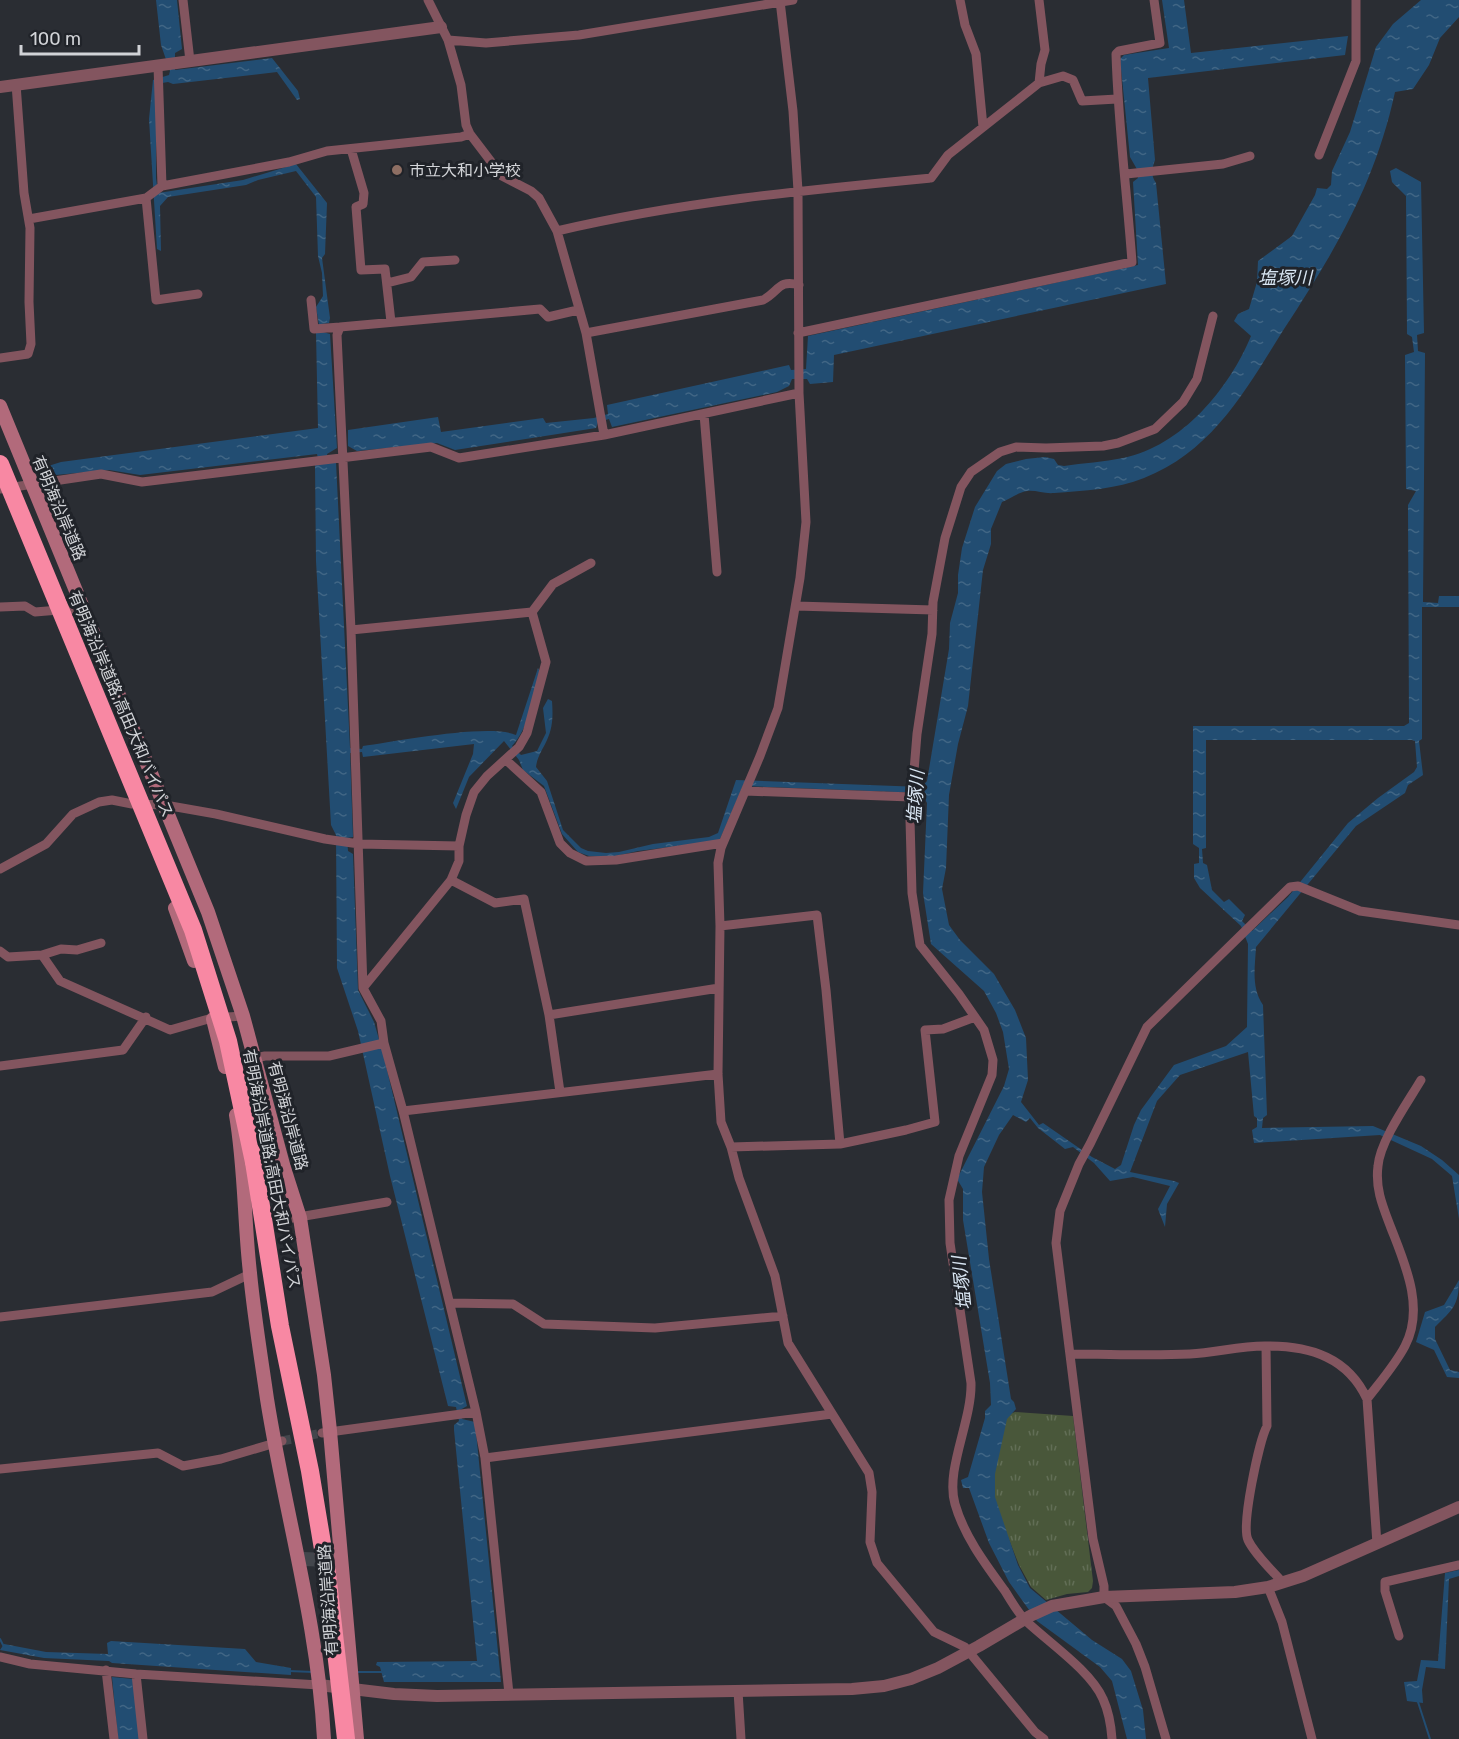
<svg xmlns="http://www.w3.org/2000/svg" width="1459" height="1739" viewBox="0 0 1459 1739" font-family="Rubik,'Noto Sans JP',sans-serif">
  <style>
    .park { fill: url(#park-tufts) }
    .water { fill: url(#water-ripples); fill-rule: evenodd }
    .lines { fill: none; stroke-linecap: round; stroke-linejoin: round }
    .stream { stroke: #224d72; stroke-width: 2 }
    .minor-tunnel { stroke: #43464c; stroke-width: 9; stroke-dasharray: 9 4.5; stroke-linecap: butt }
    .secondary-tunnel { stroke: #43464c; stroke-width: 14; stroke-dasharray: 14 7; stroke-linecap: butt }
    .minor { stroke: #83555f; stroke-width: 9 }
    .tertiary { stroke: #83555f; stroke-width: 12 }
    .secondary { stroke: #b26a7b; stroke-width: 14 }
    .motorway { stroke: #f888a3; stroke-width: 18 }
    .motorway-bridge { stroke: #f888a3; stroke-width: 18 }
    .education-dot { fill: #8d6e63; stroke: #202329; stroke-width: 2 }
    .labels { text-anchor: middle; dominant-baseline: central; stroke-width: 6; stroke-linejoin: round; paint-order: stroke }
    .poi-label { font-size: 16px; fill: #d1d3d7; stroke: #202329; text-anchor: start }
    .street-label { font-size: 16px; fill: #d1d3d7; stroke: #202329 }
    .water-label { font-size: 18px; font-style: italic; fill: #d8e5f2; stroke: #202329 }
  </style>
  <defs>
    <pattern id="park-tufts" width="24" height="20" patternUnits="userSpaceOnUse" patternTransform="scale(1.5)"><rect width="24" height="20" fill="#49573a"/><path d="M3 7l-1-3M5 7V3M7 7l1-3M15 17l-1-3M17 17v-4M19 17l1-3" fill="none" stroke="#626e56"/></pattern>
    <pattern id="water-ripples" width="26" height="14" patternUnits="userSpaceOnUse" patternTransform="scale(1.5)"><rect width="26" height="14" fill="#224d72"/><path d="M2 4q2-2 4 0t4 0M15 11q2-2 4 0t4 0" fill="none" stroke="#416685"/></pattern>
  </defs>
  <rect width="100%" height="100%" fill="#2a2d33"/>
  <!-- park -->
  <path class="park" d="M1015,1412L1073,1416L1093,1581L1092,1588L1088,1592L1067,1594L1046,1600L1031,1587L1019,1565L1008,1537L994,1516L988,1470L1007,1415Z"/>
  <!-- water -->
  <path class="water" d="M156,0H177L182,49L175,53V70L272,58L298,91L300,99L297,100L277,72L173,84L168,82L156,84V178L158,193L243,180L296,164L327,203L325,254L322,258L330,318L329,323L322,324L323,332L330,334L337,448L327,454L328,460L336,462L350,748L362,749L363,746C395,742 489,723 516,735L538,668L540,673C533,698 530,726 512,746L521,755L537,751L546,733L543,708L548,699L552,701C553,715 553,727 547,740C543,749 537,757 536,767L547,781L563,830L581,848L588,851L606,853L619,852L653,844L709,837L718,833L736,780L922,787L927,781L949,649L950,623L958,593V575L962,548L975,507L997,471L1006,464L1026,459L1045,457L1054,459L1058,465L1064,466C1083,463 1104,462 1123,458C1182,446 1229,389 1251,336L1234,321L1238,314L1249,309L1257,282L1258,261L1292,236L1315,195L1317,188L1327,189L1331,185L1332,171L1350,132L1376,47L1393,24L1421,0H1459V17L1440,38L1429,65L1413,89L1395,92C1375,184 1335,251 1284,329C1246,389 1214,450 1144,478C1117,489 1083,491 1054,493C1045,494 1036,490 1027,491C1019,492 1010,499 1002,502L991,529V544L983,570L968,706L958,744L949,795L946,868L942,889L949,925L960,940L994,974L1015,1010L1026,1038L1028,1080L1021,1102L1039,1125L1043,1123L1092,1157L1115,1169L1121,1165L1134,1125L1141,1110L1174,1065L1226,1046L1247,1027L1248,944L1241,926L1200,888L1194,878V864L1199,863V848L1193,844V726H1404L1409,723L1408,505L1416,491L1406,489L1405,355L1414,352L1412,337L1407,334L1406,196L1392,182L1390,171L1396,168L1421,182L1424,333L1417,335L1418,351L1425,353L1423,602L1438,603L1439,596H1459V607H1422V739L1419,741L1423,775L1408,785L1405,793L1356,826L1256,947C1255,967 1251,988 1263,1005L1267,1115L1263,1118L1262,1128L1373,1126L1421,1146L1442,1160L1459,1175V1219L1452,1176L1432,1159L1380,1135L1254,1143L1252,1130L1257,1127V1118L1254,1116L1248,1052L1180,1075L1157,1101L1130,1172L1174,1181L1179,1183L1167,1204L1165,1227L1158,1209L1170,1186L1133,1177L1110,1181L1094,1163L1073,1147L1065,1149L1038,1128L1030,1118L1026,1122L1013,1115L999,1135L984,1167L982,1192L989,1259L1011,1399L1014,1402L1016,1409L1007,1419L995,1474V1497L1018,1565L1030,1588L1092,1640L1122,1659L1131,1671L1143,1710L1146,1739H1127L1112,1681L1100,1667L1037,1621L1009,1582L989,1543L969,1488H963L961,1480L968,1477L985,1418V1411L991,1405L990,1383L963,1220V1189L957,1179L1004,1086L1009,1069L1003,1032L996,1013L984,991L931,944L923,893L927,803L922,793L743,786L720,839L710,842L638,851L611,857L589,856L578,852L562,834L544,786L523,770L519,760L504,741L469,777L456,809L453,803L473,754L474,744L363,757L362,752L350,753L353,837L347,838L348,851L353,854L358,990L374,1022L383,1053L467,1406L460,1410L462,1419L475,1422L501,1682H384L380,1667L376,1665L377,1662L477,1661L454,1430V1425L459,1421L456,1407L448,1406L390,1176L358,1031L337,968L336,835L331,825L316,561L315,465L319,463L317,454L140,475L109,470L45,476L42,473V468L61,462L318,428L316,333L320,331L316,307L323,296L322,273L318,256L316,197L296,171L258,180L246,185L168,197L160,206L161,251L157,249L149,119L153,80L169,75L170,71L161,45ZM1206,740H1412L1415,741L1417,767L1414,772L1378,798L1348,823L1288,897L1252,931L1242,921L1245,915L1229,899L1224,902L1212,890L1207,865L1203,863L1202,849L1206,848Z
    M1162,0H1184L1191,53L1348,36L1345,55L1148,78L1155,160C1152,169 1150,174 1156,183L1166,284L834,355L833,382L810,384L807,379H792L789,386L777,392L612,427L609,419L598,422L596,428L455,450L437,443L357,451L348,446V430L438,417L441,432L543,418L546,423L594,418L608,414L607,405L789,365L791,370L806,369L808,336L1138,265L1133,182L1138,178V171L1130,157L1120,59L1124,55L1169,48Z
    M1459,1280C1459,1306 1452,1310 1435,1327V1339L1450,1370L1459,1372V1378L1447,1377L1434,1350L1416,1342L1425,1312L1444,1305Z
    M1459,1570V1576L1449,1579L1445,1669L1426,1667L1422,1690L1423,1703L1407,1701L1404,1682L1417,1681L1421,1660L1438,1661L1445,1573Z
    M111,1641L245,1649L256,1662L291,1668V1675L112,1663L109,1661L44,1658L0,1650L4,1644L46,1652L108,1654L107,1643Z
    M112,1677L133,1679L140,1739H118Z"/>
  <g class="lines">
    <!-- stream -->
    <path class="stream" d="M0,1639L4,1647
      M289,1671L313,1672
      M355,1672H382
      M1418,1702L1430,1739"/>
    <!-- minor-tunnel -->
    <path class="minor-tunnel" d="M263,1222L293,1218
      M282,1441L322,1433"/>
    <!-- secondary-tunnel -->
    <path class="secondary-tunnel" d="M303,1559L334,1560"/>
    <!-- minor -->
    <path class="minor" d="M183,0L190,61
      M428,0L448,40L461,85L466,125L470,134L502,176L531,191L539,198L557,231L586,333L604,435
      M960,0L965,25L976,54L983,127
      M1039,0L1045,50L1041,64L1039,83
      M780,1L793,111L798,191L799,393L806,522L800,578L778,708L760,756L721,848L718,863L720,926L718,1074L721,1122L731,1147L739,1178L775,1276L788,1343L869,1473L872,1492L870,1542L877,1563L934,1632L965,1647L1035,1732L1044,1739
      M448,40L486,43L579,35L793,0
      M158,66L162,186
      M351,149L364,193L363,204L356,207L361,270L385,269L391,322
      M1319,155L1356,61V0
      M1126,174L1223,164L1250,156
      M146,198L156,300L198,294
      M29,219L146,198L162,186L289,162L327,151L461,137L470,134
      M557,231C680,202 806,190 931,178L948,155L1039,83L1063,76L1073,80L1082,101L1117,99
      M387,283L411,277L423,262L455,260
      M311,300L314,329L340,327
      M586,333L763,300C779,292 778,279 799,285
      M798,333L1132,262C1127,193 1118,123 1116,54L1119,51L1160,43L1154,0
      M0,358L28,354L31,344L29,302L30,228L24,193L16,84
      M704,414L717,572
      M0,489L101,474L142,482L431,447L459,458L604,435L799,393
      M796,606L933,610
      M0,607L25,606L35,612L83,608
      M351,630L532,612
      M506,760L541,792L560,843L570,853L586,861L616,860L723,843
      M745,791L911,797
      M0,869L46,844L73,814L99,802L112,800L132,804L165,805L216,814L325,839L359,844L459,846
      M451,880L495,903L524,899L549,1015L560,1092
      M720,926L817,915L826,990L840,1144
      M0,951L8,957L42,955L60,981L170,1030L212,1018L243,1016
      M42,955L61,949L77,950L101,943
      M363,988L451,880L459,861V846L466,815L474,792L487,776L519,747L527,733L546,662L532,612L553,584L591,563
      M549,1015L719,988
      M255,1058L265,1056H329L384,1043
      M0,1066L123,1050L146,1017
      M403,1111L718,1074
      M731,1147L840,1144L906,1130L935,1122L925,1030L943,1029L975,1017
      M293,1218L387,1202
      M450,1303L513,1304L544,1324L655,1328L783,1316
      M0,1317L212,1292L250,1274
      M1266,1346L1267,1426C1259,1441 1241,1525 1248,1540C1255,1555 1272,1570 1283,1583
      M1070,1354C1110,1354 1150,1356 1190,1354C1216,1353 1242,1345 1268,1346C1311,1346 1348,1358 1367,1399L1377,1544
      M1367,1399C1380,1382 1395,1365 1405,1346C1425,1308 1405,1264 1391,1228C1383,1207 1375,1189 1378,1166C1380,1141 1408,1102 1421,1080
      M322,1433L476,1412
      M485,1458L832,1414
      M0,1469L158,1453L183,1466L221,1459L282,1441
      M1268,1587L1282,1622L1312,1739
      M1399,1636L1385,1591V1582L1459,1565
      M0,1657L30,1664L136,1674L319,1685
      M106,1670L114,1739
      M136,1674L143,1739
      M738,1691L741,1739
      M509,1694L485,1458L476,1412L403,1111L384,1043L381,1021L363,988L351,630L337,335L340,327L540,309L548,317L578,310
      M1112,1739C1111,1725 1109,1712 1103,1699C1091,1671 1048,1642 1026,1621C1018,1613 1011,1601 1005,1591C986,1565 964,1536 955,1504C945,1470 972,1421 971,1383L950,1243L949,1200L959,1156L992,1075L993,1060L984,1030L959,994L920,945L912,893L910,820L917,734L932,634L933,602L945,538L961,487L971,472L1000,452L1016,447L1046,448L1103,446L1118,443L1155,429L1183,402L1197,379L1213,316
      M1166,1739L1145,1667L1136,1644L1116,1606L1104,1597V1586L1093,1539L1056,1243L1060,1211L1079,1164L1090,1144L1147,1027L1290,887L1298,886L1360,911L1459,925"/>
    <!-- tertiary -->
    <path class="tertiary" d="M0,87L441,27
      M319,1685L394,1694L437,1696L852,1689L884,1686L911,1679L938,1668L979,1646L1030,1616L1052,1606L1104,1597L1235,1592L1268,1587L1303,1576L1459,1507"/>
    <!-- secondary -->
    <path class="secondary" d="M0,406L208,912L243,1016L284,1168L300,1218L324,1375L330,1431L357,1739
      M175,908L194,961
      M213,1019L225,1067
      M236,1115C245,1167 244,1221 250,1273C254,1315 261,1357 267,1399C285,1513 318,1624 324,1739"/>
    <!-- motorway -->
    <path class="motorway" d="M254,1162L280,1326L310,1471L327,1573"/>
    <!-- motorway-bridge -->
    <path class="motorway-bridge" d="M0,464L193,930L228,1041L254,1162
      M327,1573L346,1739"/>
  </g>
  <!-- markers -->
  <circle class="education-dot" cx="397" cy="170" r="6"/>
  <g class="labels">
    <!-- poi labels -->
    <g class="poi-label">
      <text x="409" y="170">市立大和小学校</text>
    </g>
    <!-- street labels -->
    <g class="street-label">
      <text transform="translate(59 508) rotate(67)">有明海沿岸道路</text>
      <text transform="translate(121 704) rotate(67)">有明海沿岸道路;高田大和バイパス</text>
      <text transform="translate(288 1116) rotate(75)">有明海沿岸道路</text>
      <text transform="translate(272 1169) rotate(79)">有明海沿岸道路;高田大和バイパス</text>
      <text transform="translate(328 1600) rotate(-94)">有明海沿岸道路</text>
    </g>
    <!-- water labels -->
    <g class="water-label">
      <text x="1285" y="278">塩塚川</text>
      <text transform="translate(916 797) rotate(-86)">塩塚川</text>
      <text transform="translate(962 1283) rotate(-96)">塩塚川</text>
    </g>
  </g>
  <!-- scale -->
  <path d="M21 45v9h118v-9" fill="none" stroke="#d1d3d7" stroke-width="3"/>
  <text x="30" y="45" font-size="18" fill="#d1d3d7" stroke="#202329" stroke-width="4.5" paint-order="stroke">100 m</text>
</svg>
